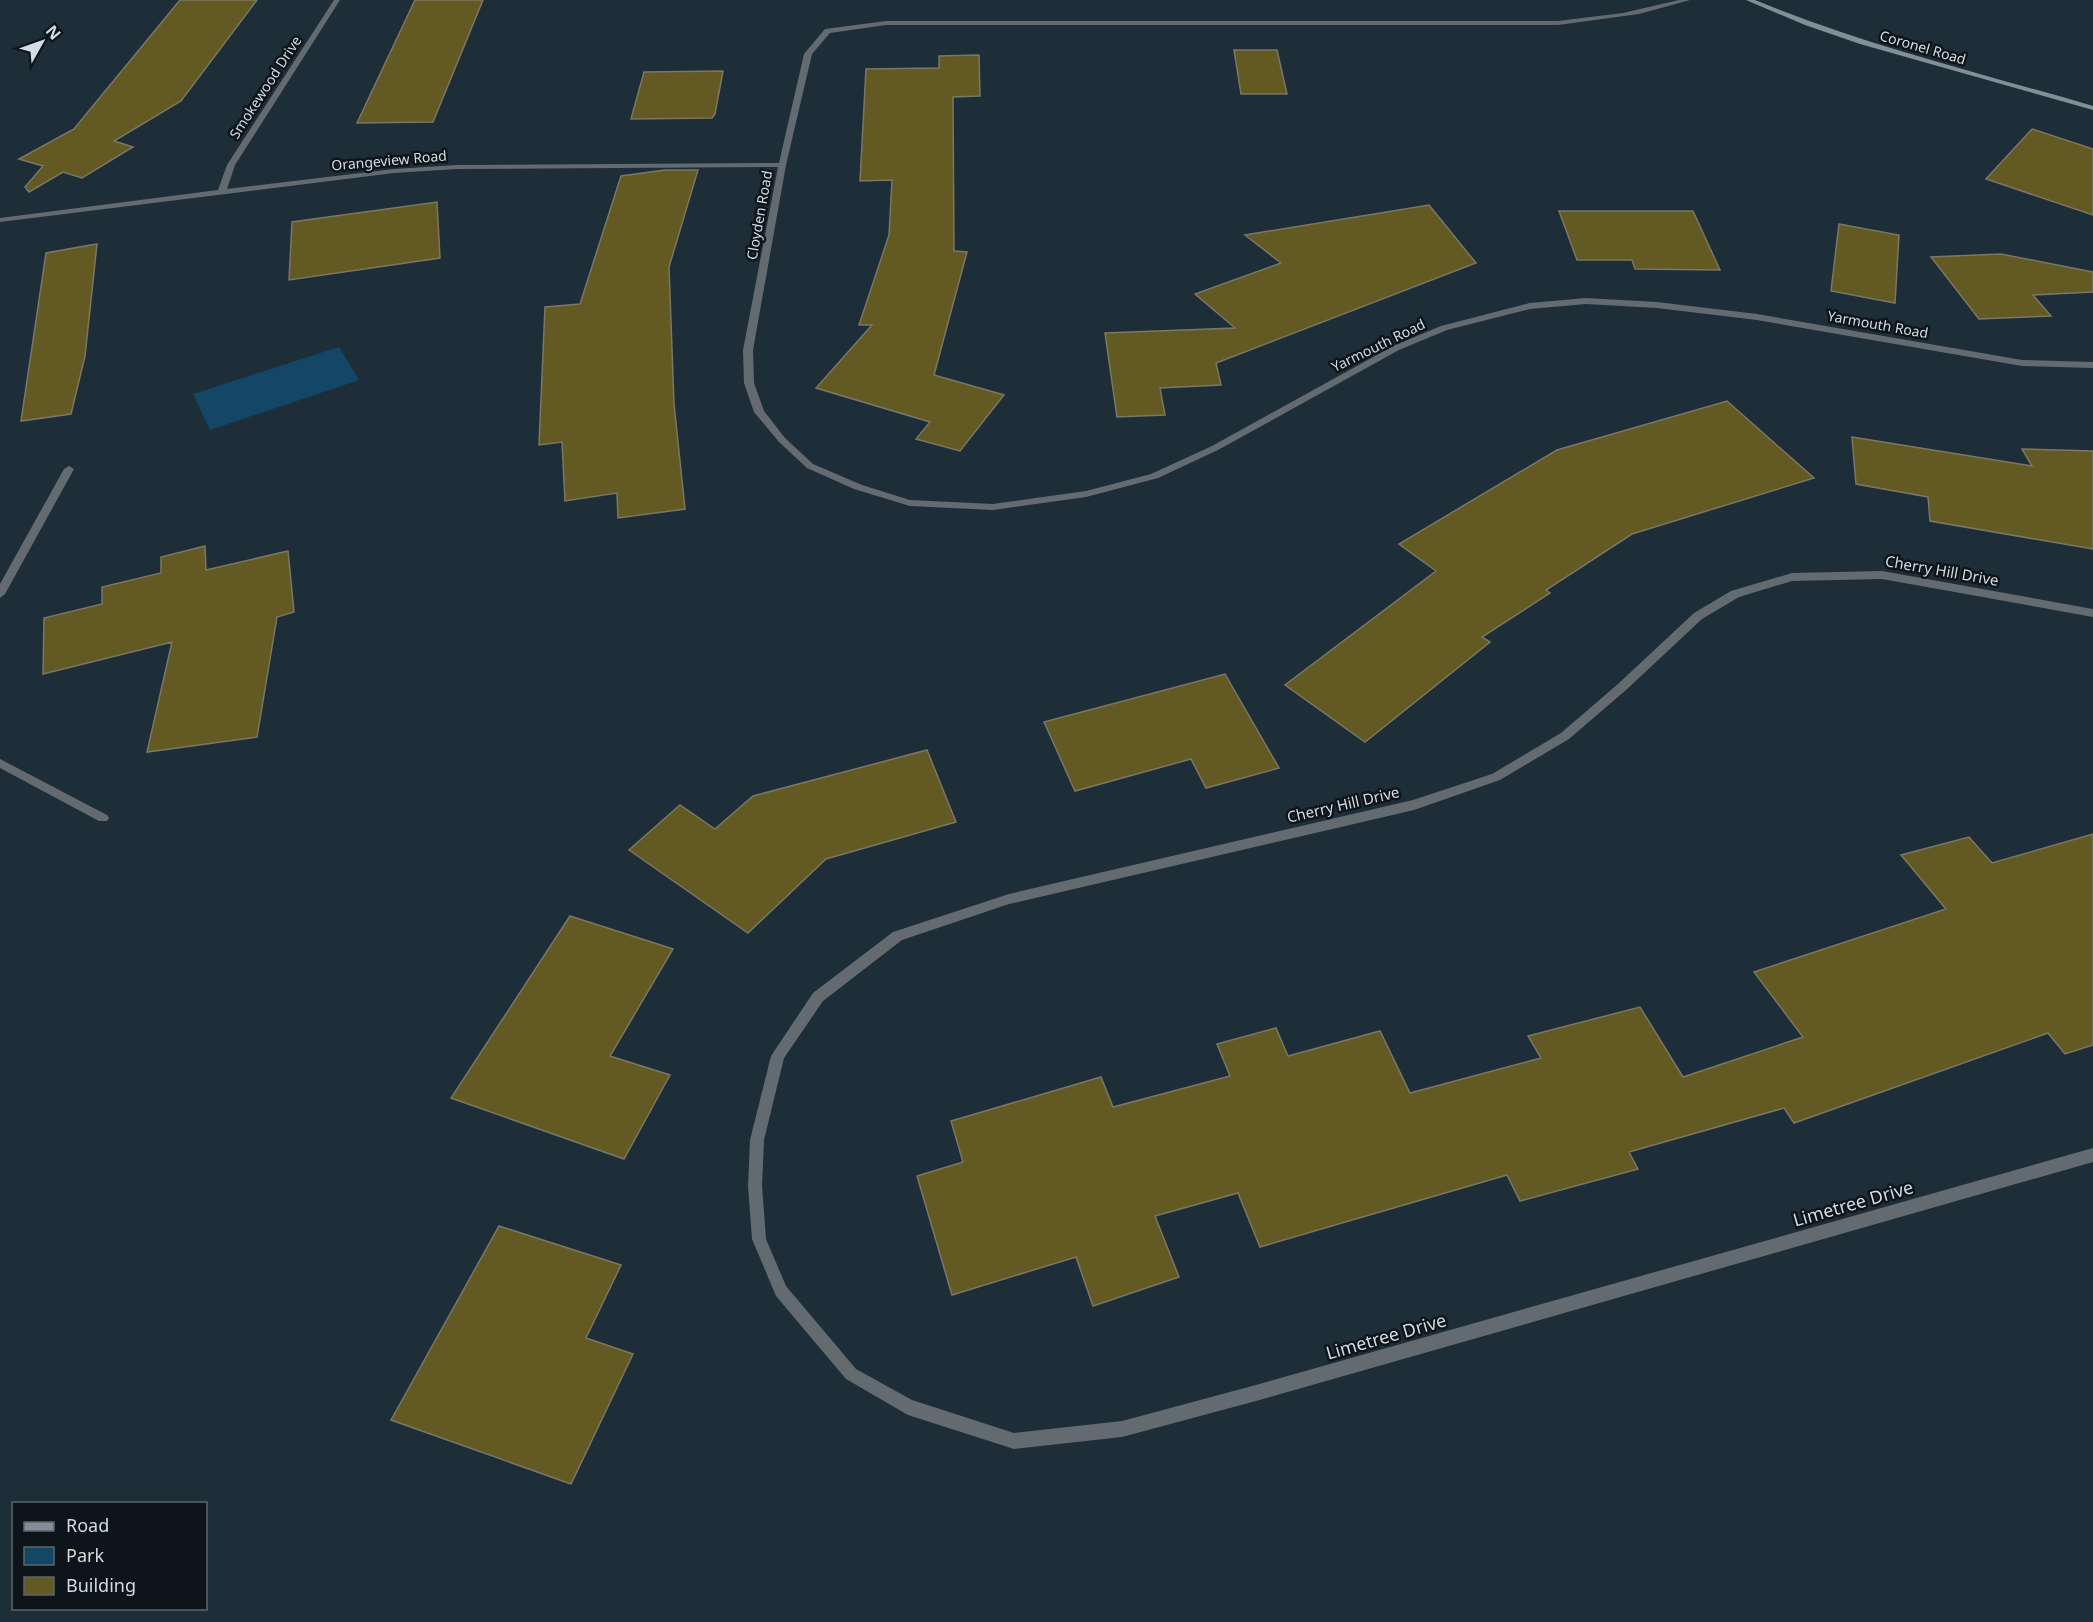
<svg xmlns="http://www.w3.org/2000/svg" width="2093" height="1622" viewBox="0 0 2093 1622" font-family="'Noto Sans',sans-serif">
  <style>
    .green { fill: #144766 }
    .building { fill: #635923; stroke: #7b7764; stroke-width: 1.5 }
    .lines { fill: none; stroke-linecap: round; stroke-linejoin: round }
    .lane { fill: #636b71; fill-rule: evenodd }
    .street { fill: #636b71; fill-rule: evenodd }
    .secondary { fill: #828f98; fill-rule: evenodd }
    .labels { text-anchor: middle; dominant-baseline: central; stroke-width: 5; stroke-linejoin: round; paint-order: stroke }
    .far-street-label { font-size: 14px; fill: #d2dce4; stroke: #0e151a }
    .street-label { font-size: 15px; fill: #d2dce4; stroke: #0e151a }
    .near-street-label { font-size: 18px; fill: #d2dce4; stroke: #0e151a }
  </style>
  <rect width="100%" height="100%" fill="#1e2e39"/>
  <!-- green -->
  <path class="green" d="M339,347L359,380L210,430L193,394Z"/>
  <!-- building -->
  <path class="building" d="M180,0H257L181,101L114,141L133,147L82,178L63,172L29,192L25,187L43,166L19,159L74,129Z
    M415,0H483L433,122L357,123Z
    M1234,50H1277L1287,94H1241Z
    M979,55L980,96L953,97L954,251L967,252L934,375L1004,395L960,451L916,439L930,422L816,388L872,325H859L889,235L892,180L860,181L866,69L939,68V56Z
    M723,71L715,114L712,118L631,119L644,72Z
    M2032,129L2093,149V215L1986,179Z
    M665,170H698L669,267L674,404L685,509L618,518L617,493L565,501L562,442L539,445L545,307L580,304L621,176Z
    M437,202L440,258L289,280L292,222Z
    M1429,205L1476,263L1216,363L1221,385L1160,388L1165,415L1117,417L1105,333L1235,328L1195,294L1281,263L1245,235Z
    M1559,211H1693L1720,270L1635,269L1632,260H1577Z
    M1839,224L1899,235L1895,303L1831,291Z
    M97,244L85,356L71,414L21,421L46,253Z
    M2001,254L2093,272V292L2033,295L2051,316L1979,319L1931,257Z
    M1727,401L1814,478L1632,534L1546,590L1550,593L1482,637L1490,642L1365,742L1285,685L1436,571L1399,544L1557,450Z
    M1852,437L2032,466L2022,449L2093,451V549L1930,521L1928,497L1856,484Z
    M205,546L206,570L288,551L294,612L277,617L257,737L147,752L172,642L43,674L44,618L102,604V587L161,573V557Z
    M1225,674L1279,768L1206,788L1191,759L1075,791L1044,722Z
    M927,750L956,822L826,859L748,933L629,850L680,805L715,829L753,796Z
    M2093,834V1045L2065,1054L2048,1033L1794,1123L1784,1108L1629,1152L1638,1169L1520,1201L1507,1175L1260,1247L1238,1193L1155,1216L1179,1277L1093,1306L1076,1257L952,1295L917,1176L963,1162L951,1121L1101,1077L1113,1107L1230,1076L1217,1044L1276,1028L1288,1056L1380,1031L1410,1093L1541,1058L1528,1036L1640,1007L1683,1077L1803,1037L1754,972L1946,909L1901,855L1969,837L1992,863Z
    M570,916L673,949L610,1056L670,1075L624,1159L451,1098Z
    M499,1226L621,1265L586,1338L633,1354L571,1484L391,1420Z"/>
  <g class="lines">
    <!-- lane -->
    <path class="lane" d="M69,466L74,469L5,594L0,598V584L64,469Z"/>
    <!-- street -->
    <path class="street" d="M334,0H340L235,165L227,189L394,169L457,165L779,163L804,54L825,29L886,21H1558L1623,13L1679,0H1690L1639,14L1558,25H886L830,33L812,54L786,165L753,350L754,383L764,411L785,438L813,464L862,485L910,500L993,504L1086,491L1151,474L1212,446L1393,346L1441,326L1530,303L1586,298L1657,302L1757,314L2022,360L2093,362V368L2022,366L1757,320L1657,308L1586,304L1530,309L1447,330L1399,350L1218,450L1158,478L1086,497L993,510L910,506L854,489L807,468L779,442L754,412L744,383L743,350L778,167L457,169L394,173L0,222V218L218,190L227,165Z
      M1882,571L2093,609V617L1882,579L1792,581L1739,597L1702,619L1626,690L1569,739L1500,780L1414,810L1009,904L902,940L823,1001L784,1058L764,1140L762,1186L766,1239L786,1286L856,1369L912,1400L1014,1433L1122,1421L1256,1385L2093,1148V1162L1256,1401L1122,1437L1014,1449L908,1415L846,1379L776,1296L752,1239L748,1186L750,1140L771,1056L813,993L893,932L1009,894L1413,800L1492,774L1561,733L1618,684L1694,613L1731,591L1792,573Z
      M0,759L107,815L109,818L107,821H99L0,768Z"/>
    <!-- secondary -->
    <path class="secondary" d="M1746,0H1755C1864,45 1980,73 2093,106V110L1860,44L1805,25Z"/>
  </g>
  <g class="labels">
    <!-- far-street labels -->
    <g class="far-street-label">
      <text transform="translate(1923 47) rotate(16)">Coronel Road</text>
      <text transform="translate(265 87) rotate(-57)">Smokewood Drive</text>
      <text transform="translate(389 160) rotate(-5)">Orangeview Road</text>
      <text transform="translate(759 215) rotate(-80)">Cloyden Road</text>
      <text transform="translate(1878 324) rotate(10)">Yarmouth Road</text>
      <text transform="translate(1378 345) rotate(-26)">Yarmouth Road</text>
    </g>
    <!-- street labels -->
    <g class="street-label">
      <text transform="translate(1942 570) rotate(10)">Cherry Hill Drive</text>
      <text transform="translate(1343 804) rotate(-13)">Cherry Hill Drive</text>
    </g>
    <!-- near-street labels -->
    <g class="near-street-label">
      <text transform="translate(1853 1203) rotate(-16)">Limetree Drive</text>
      <text transform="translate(1386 1336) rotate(-16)">Limetree Drive</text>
    </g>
  </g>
  <!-- legend -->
  <rect x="12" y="1502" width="195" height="108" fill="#0e151a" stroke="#5c656b" stroke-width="1.5"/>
  <rect x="24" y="1522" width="30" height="9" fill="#828f98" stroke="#5c656b" stroke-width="1.5"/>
  <text x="66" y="1532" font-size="18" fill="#d2dce4">Road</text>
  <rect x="24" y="1547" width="30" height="18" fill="#144766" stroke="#5c656b" stroke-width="1.5"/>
  <text x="66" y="1562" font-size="18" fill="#d2dce4">Park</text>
  <rect x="24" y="1577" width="30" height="18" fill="#635923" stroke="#5c656b" stroke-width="1.5"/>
  <text x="66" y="1592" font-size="18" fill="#d2dce4">Building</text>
  <!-- north arrow -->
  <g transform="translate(42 42) rotate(50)" stroke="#0e151a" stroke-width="4.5" paint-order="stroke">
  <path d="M0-4.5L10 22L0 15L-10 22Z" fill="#d2dce4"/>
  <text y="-9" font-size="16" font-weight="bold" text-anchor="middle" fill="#d2dce4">N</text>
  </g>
</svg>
